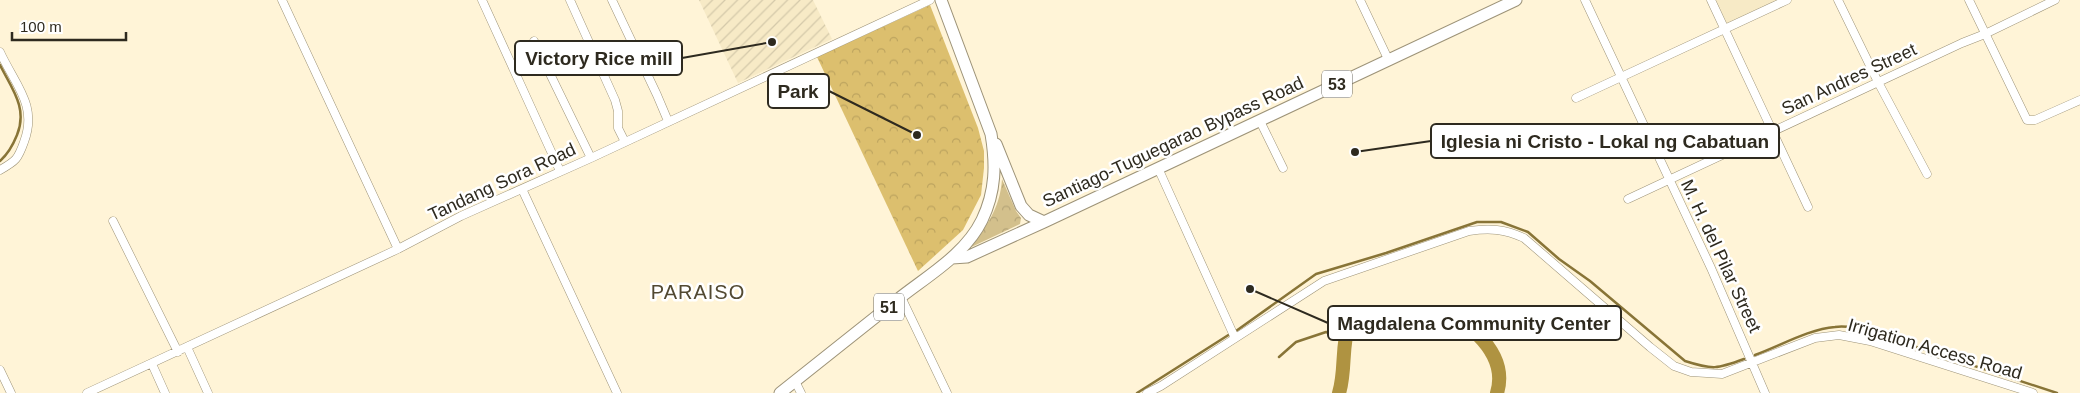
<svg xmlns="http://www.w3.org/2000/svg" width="2080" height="393" viewBox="0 0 2080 393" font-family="Helvetica,sans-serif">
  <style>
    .built { fill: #f7eac6 }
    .industrial { fill: url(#industrial-furrows) }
    .forest { fill: url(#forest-crowns) }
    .park { fill: url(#park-crowns) }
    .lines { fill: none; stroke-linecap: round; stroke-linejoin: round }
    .stream { stroke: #887437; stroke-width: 2.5 }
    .river { stroke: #af9341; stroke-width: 14 }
    .minor-casing { stroke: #9d9378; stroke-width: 9 }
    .highway-casing { stroke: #9d9378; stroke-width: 13 }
    .minor { stroke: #fff; stroke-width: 8 }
    .highway { stroke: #fff; stroke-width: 11 }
    .labels { text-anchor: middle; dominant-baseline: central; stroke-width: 5; stroke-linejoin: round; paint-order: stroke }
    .shield { fill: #fff; stroke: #6d6a62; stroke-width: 1 }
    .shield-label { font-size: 16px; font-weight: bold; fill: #2e2a1f }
    .street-label { font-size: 18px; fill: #2e2a1f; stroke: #fff }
    .quarter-label { font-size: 20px; letter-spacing: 1px; fill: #524931; stroke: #fff }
    .leader { fill: none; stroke: #2e2a1f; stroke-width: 2 }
    .callout-dot { fill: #2e2a1f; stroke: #fff; stroke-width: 2 }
    .callout { fill: #fff; stroke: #2e2a1f; stroke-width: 2 }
    .callout-label { font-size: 19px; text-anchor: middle; font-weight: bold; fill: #2e2a1f }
  </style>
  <defs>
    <pattern id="industrial-furrows" width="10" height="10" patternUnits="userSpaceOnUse" patternTransform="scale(1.25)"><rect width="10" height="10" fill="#f7eac6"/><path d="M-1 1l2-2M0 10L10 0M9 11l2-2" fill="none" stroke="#d4c9aa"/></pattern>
    <pattern id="forest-crowns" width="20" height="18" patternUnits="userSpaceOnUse" patternTransform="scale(1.25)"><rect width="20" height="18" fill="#dcbf6e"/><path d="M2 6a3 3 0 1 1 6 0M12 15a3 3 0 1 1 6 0" fill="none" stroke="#bda45f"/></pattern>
    <pattern id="park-crowns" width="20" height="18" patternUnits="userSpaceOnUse" patternTransform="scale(1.25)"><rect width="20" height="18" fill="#d3c08c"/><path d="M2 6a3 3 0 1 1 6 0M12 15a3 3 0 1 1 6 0" fill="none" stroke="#b5a578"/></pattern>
  </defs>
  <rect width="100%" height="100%" fill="#fff4d7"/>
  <!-- built -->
  <path class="built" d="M1716,0H1781L1728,26Z"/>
  <!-- industrial -->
  <path class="industrial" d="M699,0H813L832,39L738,83Z"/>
  <!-- forest -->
  <path class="forest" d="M930,5L978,128L984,151V168L981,195L963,230L918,271L817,57Z"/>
  <!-- park -->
  <path class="park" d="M1002,179L1016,211L1021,218L1020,224L965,250C986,229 1000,209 1002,179Z"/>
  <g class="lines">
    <!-- stream -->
    <path class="stream" d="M0,65C12,89 28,108 17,135C13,145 9,153 0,161
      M1236,331L1316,274L1386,253L1477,222H1501L1528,232L1559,259L1590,281L1685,361C1713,370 1717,369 1744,359
      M1755,355C1780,346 1809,329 1835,327C1849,325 1863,330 1877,334L2057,393
      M1279,357L1296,342L1326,332L1338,337L1345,349
      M1137,393L1230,334"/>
    <!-- river -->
    <path class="river" d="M1339,393C1346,371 1341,346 1349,324C1366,312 1386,316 1404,324C1409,326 1415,330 1421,330C1435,331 1449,320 1463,324C1469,325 1474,331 1478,335C1494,351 1504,370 1497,393"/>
    <defs>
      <path id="minor" d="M282,0L398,249
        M482,0L560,171
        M570,0L615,100L618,111V128L625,142
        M612,0L657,95L668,121
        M1360,0L1389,61
        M1585,0L1711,268L1765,393
        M1711,0L1808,207
        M1838,0L1878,82L1927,174
        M1969,0L2027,120H2035L2080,100
        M534,41L591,158
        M0,52C15,85 38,105 24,142C18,159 16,161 0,170
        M1576,98L1787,0
        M1260,121L1283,168
        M1158,168L1235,338
        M522,189L617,393
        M1628,199L1962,43L1985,34L2055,0
        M113,221L178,352
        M901,297L947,393
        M187,347L208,393
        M152,364L165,393
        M0,370L11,393
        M795,381L801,393
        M87,393L398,249L461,216L591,158L930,0
        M1147,393L1161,386L1324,281L1469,231C1490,228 1504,229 1524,238L1650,347L1674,366L1691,372L1722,374L1815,338L1839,335L1870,341L2033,393"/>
      <path id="highway" d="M996,144L1021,206L1029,215L1044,222
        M952,258L967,257L1044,222L1516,0
        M780,393C819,362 858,331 897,300C927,276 965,255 982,220C996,191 996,164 991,134L941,0"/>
    </defs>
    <!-- minor casing -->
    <use href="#minor" class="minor-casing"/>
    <!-- highway casing -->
    <use href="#highway" class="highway-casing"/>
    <!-- minor -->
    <use href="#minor" class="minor"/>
    <!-- highway -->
    <use href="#highway" class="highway"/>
  </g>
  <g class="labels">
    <!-- shield labels -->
    <g class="shield">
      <rect x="1322" y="70.5" width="30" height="27" rx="4"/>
      <rect x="874" y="293.5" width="30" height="27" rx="4"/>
    </g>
    <g class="shield-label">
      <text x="1337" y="84">53</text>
      <text x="889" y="307">51</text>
    </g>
    <!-- street labels -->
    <g class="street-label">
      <text transform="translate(1849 79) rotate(-25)">San Andres Street</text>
      <text transform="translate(1173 142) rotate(-25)">Santiago-Tuguegarao Bypass Road</text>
      <text transform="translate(502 182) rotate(-25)">Tandang Sora Road</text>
      <text transform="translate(1721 256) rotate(65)">M. H. del Pilar Street</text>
      <text transform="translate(1935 349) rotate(16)">Irrigation Access Road</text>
    </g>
    <!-- quarter labels -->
    <g class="quarter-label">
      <text x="698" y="292">PARAISO</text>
    </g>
  </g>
  <!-- callouts -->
  <path class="leader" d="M772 42L682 58M917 135L829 91M1355 152L1431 141M1250 289L1328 323"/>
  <g class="callout-dot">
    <circle cx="772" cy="42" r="5"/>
    <circle cx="917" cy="135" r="5"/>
    <circle cx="1355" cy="152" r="5"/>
    <circle cx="1250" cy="289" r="5"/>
  </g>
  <g class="callout">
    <rect x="515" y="41" width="167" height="34" rx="5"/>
    <rect x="768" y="74" width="61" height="34" rx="5"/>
    <rect x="1431" y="124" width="348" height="34" rx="5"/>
    <rect x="1328" y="306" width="293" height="34" rx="5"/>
  </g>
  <g class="callout-label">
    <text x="599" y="65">Victory Rice mill</text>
    <text x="798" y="98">Park</text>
    <text x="1605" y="148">Iglesia ni Cristo - Lokal ng Cabatuan</text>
    <text x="1474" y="330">Magdalena Community Center</text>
  </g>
  <!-- scale -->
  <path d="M12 32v8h114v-8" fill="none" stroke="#2e2a1f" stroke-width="2.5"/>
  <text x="20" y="32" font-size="15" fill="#2e2a1f" stroke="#ffffff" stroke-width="4" paint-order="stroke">100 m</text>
</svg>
